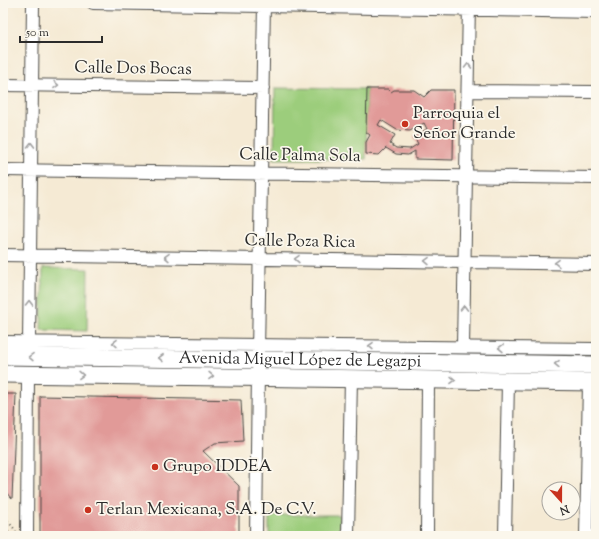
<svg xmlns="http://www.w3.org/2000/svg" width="599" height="539" viewBox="0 0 599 539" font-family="'Sorts Mill Goudy',serif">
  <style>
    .green { fill: #9ccd7c; stroke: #647c54 }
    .building { fill: #e19a98; fill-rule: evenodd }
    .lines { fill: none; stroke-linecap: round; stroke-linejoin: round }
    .street-casing { stroke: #494844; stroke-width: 14 }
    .secondary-casing { stroke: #494844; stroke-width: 19 }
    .path { stroke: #494844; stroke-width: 2; stroke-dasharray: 1 3; stroke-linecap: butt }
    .street { stroke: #fff; stroke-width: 12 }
    .secondary { stroke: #fff; stroke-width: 17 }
    .rail { stroke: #2b2b2b; stroke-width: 3; stroke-dasharray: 6 3; stroke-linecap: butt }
    .oneway { stroke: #a0a0a0 }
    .poi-dot { fill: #c8321e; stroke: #fbf7ec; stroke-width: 1.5 }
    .labels { text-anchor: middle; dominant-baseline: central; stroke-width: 3.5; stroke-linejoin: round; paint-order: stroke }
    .street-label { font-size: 17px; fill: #2b2b2b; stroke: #fbf7ec }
    .poi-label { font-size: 17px; fill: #2b2b2b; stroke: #fbf7ec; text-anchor: start }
  </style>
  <rect width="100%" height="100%" fill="#fbf7ec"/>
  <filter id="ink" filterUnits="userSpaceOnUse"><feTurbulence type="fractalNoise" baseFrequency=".025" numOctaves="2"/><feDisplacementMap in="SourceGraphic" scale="8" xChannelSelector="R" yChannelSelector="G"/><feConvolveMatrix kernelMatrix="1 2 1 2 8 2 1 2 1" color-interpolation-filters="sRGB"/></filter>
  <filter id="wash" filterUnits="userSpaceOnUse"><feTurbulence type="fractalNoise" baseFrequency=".012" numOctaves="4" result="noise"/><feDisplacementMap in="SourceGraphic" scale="16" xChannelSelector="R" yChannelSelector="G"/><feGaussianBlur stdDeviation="0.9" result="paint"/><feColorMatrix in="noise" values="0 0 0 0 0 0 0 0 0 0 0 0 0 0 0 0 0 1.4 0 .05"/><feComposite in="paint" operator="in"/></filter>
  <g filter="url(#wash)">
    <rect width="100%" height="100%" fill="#f5ead4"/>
    <!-- green -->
    <path class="green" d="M275,88L367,89L366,159H274Z
      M43,268L88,269L87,331L41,330Z
      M269,515H340V536H269Z"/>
    <g id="blocks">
      <!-- building -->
      <path class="building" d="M367,89H388L391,92L394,90H414L424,97L431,90H454L453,160L415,159V151L408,155L396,154L386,148L379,155L366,154V142L370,135L366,132ZM381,120L397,130L410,131L424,123L427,129L414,136L418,144L410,149L396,148L390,144L395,135L378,125Z
        M3,394H16L12,499L3,489Z
        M40,396L241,400L243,441L215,443L203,451L239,486V536H40Z"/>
    </g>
  </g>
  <g filter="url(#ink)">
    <use href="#blocks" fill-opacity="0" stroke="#494844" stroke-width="1"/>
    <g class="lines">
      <defs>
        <path id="street" d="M93,3L596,12
          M3,85L263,88
          M468,91L596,92
          M3,170L596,178
          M3,255L596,264
          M3,342L596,349
          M29,342L33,3
          M463,347L469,3
          M258,352L264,3
          M27,536L28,374
          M256,536L258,370
          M348,536L351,378
          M427,536L428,379
          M505,536L508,381
          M586,536L589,382"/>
        <g id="secondary">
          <path id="s1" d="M3,356L596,365"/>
          <path d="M3,374L596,382"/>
        </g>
      </defs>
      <!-- street casing -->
      <use href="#street" class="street-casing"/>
      <!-- secondary casing -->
      <use href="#secondary" class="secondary-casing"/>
      <!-- path -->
      <path class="path" d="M3,515L16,531"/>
      <!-- street -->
      <use href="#street" class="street"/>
      <!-- secondary -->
      <use href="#secondary" class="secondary"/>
      <!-- rail -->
      <path class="rail" d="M3,523L9,536"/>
    </g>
    <!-- one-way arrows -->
    <defs><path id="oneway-chevron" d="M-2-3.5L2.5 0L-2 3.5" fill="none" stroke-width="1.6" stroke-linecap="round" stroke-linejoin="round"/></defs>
    <g class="oneway">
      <use href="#oneway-chevron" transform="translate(468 66) rotate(-89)"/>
      <use href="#oneway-chevron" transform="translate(56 85) rotate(1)"/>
      <use href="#oneway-chevron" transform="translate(31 145) rotate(-89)"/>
      <use href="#oneway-chevron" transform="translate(167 257) rotate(-179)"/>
      <use href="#oneway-chevron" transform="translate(297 259) rotate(-179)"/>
      <use href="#oneway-chevron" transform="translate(427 261) rotate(-179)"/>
      <use href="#oneway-chevron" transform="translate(557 263) rotate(-179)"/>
      <use href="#oneway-chevron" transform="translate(29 303) rotate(-89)"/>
      <use href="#oneway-chevron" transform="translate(464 308) rotate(-89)"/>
      <use href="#oneway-chevron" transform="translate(115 343) rotate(-179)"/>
      <use href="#oneway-chevron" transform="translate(371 346) rotate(-179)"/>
      <use href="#oneway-chevron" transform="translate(501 348) rotate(-179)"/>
      <use href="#oneway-chevron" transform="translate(31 357) rotate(-179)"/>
      <use href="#oneway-chevron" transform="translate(161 358) rotate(-179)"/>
      <use href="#oneway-chevron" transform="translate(557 364) rotate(-179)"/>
      <use href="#oneway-chevron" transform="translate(81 375) rotate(1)"/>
      <use href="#oneway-chevron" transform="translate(211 376) rotate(1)"/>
      <use href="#oneway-chevron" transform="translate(453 380) rotate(1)"/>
    </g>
  </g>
  <!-- markers -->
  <g class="poi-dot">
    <circle cx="405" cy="124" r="4"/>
    <circle cx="155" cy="467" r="4"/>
    <circle cx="88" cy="510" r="4"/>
  </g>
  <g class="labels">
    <!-- street labels -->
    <g class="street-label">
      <text transform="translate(133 69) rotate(1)">Calle Dos Bocas</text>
      <text transform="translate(300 156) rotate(1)">Calle Palma Sola</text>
      <text transform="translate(300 242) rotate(1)">Calle Poza Rica</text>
      <text stroke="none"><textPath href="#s1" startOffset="297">Avenida Miguel López de Legazpi</textPath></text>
    </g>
    <!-- poi labels -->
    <g class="poi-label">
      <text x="413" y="114">Parroquia el<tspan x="413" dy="20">Señor Grande</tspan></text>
      <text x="163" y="467">Grupo IDDEA</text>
      <text x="96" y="510">Terlan Mexicana, S.A. De C.V.</text>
    </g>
  </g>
  <!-- margin -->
  <rect width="599" height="539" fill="none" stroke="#fbf7ec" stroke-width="16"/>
  <!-- north arrow -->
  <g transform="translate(561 501) rotate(159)"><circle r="19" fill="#fbf7ec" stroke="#a8a59f"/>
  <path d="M0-3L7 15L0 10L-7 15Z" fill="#c8321e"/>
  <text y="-6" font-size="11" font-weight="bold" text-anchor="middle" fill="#2b2b2b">N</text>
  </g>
  <!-- scale -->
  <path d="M20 36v6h82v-6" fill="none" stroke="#2b2b2b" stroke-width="2"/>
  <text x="26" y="36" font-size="12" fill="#2b2b2b" stroke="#fbf7ec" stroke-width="3" paint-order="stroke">50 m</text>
</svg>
